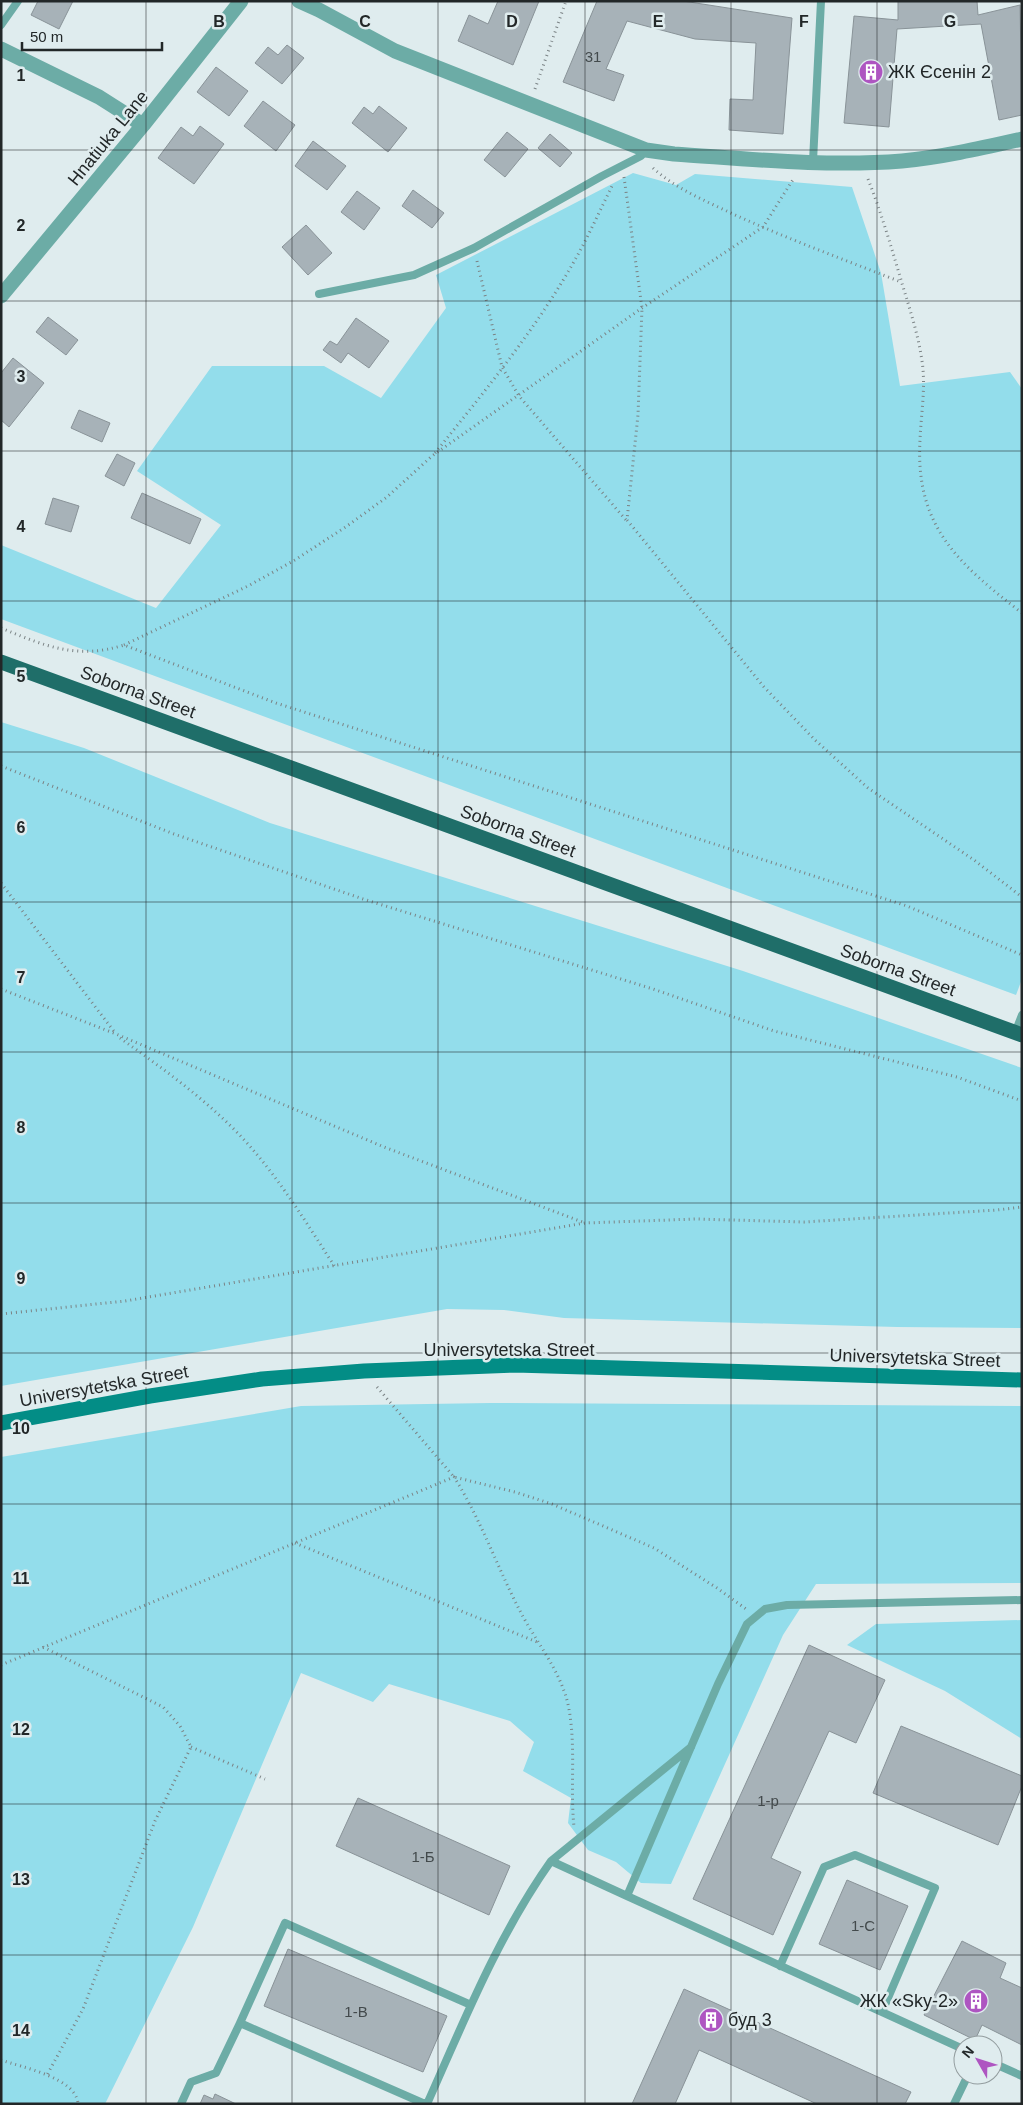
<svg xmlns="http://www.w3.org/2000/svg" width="1023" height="2105" viewBox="0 0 1023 2105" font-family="Helvetica,sans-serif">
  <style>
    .green { fill: #93ddeb }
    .building { fill: #a7b2b8; stroke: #899398 }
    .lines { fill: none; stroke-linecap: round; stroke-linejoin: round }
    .path { stroke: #7b8385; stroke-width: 3; stroke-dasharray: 1 4; stroke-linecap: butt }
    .lane { stroke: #6caca6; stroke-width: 8 }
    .street { stroke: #6caca6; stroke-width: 15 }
    .secondary { stroke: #038d86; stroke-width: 15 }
    .primary { stroke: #1f6e69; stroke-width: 15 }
    .grid { fill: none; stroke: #222728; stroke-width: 1; stroke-opacity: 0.55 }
    .labels { text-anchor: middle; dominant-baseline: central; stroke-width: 5; stroke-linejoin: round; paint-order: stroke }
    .number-label { font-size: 15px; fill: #434a4c }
    .poi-label { font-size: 18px; fill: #222728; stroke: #dfecee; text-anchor: start }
    .street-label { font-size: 18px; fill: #222728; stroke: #dfecee }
    .grid-label { font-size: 16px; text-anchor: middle; font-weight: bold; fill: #222728; stroke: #dfecee; stroke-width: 5; stroke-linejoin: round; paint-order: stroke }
  </style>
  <rect width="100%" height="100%" fill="#dfecee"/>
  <!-- green -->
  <path class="green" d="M633,173L676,185L695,174L852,187L881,273L900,386L1010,372L1022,389V979L1016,995L1,619V545L156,608L221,525L137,471L212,366H324L381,398L446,308L436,275Z
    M1,722L84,748L270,823L743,971L1022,1068V1328L897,1327L564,1318L504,1310L447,1309L1,1386Z
    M490,1403L1022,1406V1583L816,1584L783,1635L671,1884L641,1883L616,1862L588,1850L568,1823L571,1798L523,1771L534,1742L510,1721L389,1684L373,1702L301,1673L193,1927L105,2104H1V1457L301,1406Z
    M1022,1620V1739L945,1691L847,1645L876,1624Z"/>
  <!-- building -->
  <path class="building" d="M38,1H73L59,29L31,15Z
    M498,1H539L513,65L458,41L469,15L488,24Z
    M597,1H683L792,18L783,134L729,130L730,99L753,100L756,43L695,39L627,21L606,69L624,75L614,101L563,82Z
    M898,1H977L978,15L1020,5L1022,115L999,120L981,24L897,29L889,127L844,123L854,16L898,20Z
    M287,45L304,58L282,84L255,63L268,47L278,55Z
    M216,67L248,91L229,116L197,92Z
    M263,101L295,125L276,151L244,126Z
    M379,106L407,128L388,152L352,123L364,107L373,114Z
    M200,126L224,144L194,184L158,158L181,127L193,136Z
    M507,132L528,149L505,177L484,160Z
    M550,134L572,153L560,167L538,148Z
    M313,141L346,166L327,190L295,166Z
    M413,190L444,213L432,228L402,206Z
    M357,191L380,208L364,230L341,212Z
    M306,225L332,253L308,275L282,247Z
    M48,317L78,340L66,355L36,332Z
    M356,318L389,341L369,368L348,353L341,363L323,350L330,341L337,345Z
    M13,358L44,383L9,427L1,420V373Z
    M79,410L110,423L102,442L71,428Z
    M117,454L135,463L124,486L105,476Z
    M142,493L201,519L190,544L131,518Z
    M53,498L79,506L71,532L45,524Z
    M809,1645L885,1680L856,1743L829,1731L771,1858L801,1872L773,1935L693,1899Z
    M901,1726L1022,1776V1786L998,1845L873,1793Z
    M358,1798L510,1866L489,1915L336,1846Z
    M847,1880L908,1906L880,1970L819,1944Z
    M962,1941L1006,1963L1000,1978L1022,1988V2045L982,2025L975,2040L924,2015Z
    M288,1949L447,2016L423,2072L264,2006Z
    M684,1989L911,2092L905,2104H817L699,2050L675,2104H632Z
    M215,2094L236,2104H200L204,2095L213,2099Z"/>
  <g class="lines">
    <!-- path -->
    <path class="path" d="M535,89L566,1
      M653,168C676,189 706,201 733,214C788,239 845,260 901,282
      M624,177L642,308L638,415L627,520L764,687L815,740L868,788L974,860L1022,897
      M868,179C881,212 891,246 901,280C909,307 918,333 922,361C926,387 921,414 920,440C915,527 959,564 1022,613
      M477,261L502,367L519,396L626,520
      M435,453C485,391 537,328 576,258C589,235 600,210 612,186
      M1,628C45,646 77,660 124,645L276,703L907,906L1022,955
      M124,645L248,586L295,560L347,526L387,497L432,456L642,308L763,227L794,178
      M1,766L174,834L363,899L653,989L774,1031L957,1077L1022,1101
      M1,883L116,1034
      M1,989L116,1034L384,1147L585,1223
      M120,1038C169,1073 221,1110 259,1157C287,1191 311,1230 335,1267
      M1,1314L125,1301L585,1223L696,1219L804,1222L997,1210L1022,1207
      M377,1387L454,1477L515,1492L552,1504L654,1548L717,1588L746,1609
      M295,1543L537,1642
      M43,1647L163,1707L180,1726L191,1747L155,1821L83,2009L47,2075
      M1,1665L454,1477C480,1518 496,1564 518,1607C534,1640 562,1671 569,1709C576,1749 570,1788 574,1827
      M191,1747L265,1779
      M1,2060C21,2067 77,2078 78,2104"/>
    <!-- lane -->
    <path class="lane" d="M1,25L18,1
      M813,161L821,1
      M319,294L414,275L474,248L602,176L641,156L646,150
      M1015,1033L1022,1015
      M551,1861L691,1747
      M627,1896L963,2049
      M780,1966L824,1867L855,1855L935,1888L882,2012
      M240,2023L285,1923L471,2005
      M993,2063L1022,2076
      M181,2104L191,2082L216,2073L240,2023L425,2104
      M427,2104C464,2021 498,1936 551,1861L627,1896L718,1684L747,1624L765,1609L787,1605L1022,1600
      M954,2104L968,2075"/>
    <!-- street -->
    <path class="street" d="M299,1L319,10L395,51L646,150L674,154C750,159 827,167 902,161C943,157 982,148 1022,139
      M1,49L99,97L143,125
      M1,296L143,125L241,1"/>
    <!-- secondary -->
    <path class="secondary" d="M1,1423L150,1396L262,1379L364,1371L515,1365L1022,1380"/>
    <!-- primary -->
    <path class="primary" d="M1,662L1022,1035"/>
  </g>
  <!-- grid -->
  <path class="grid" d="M146,1V2104M292,1V2104M438,1V2104M585,1V2104M731,1V2104M877,1V2104M1,150H1022M1,301H1022M1,451H1022M1,601H1022M1,752H1022M1,902H1022M1,1052H1022M1,1203H1022M1,1353H1022M1,1504H1022M1,1654H1022M1,1804H1022M1,1955H1022"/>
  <!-- icons -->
  <defs>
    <symbol id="building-disc" viewBox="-11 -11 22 22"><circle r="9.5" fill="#ae55c1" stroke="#dfecee"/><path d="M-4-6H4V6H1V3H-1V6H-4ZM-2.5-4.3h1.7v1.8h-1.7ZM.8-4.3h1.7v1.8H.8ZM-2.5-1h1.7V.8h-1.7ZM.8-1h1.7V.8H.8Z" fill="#fff"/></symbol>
  </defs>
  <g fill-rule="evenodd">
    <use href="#building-disc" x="857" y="58" width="28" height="28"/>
    <use href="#building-disc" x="962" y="1987" width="28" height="28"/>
    <use href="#building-disc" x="697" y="2006" width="28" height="28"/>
  </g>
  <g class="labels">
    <!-- number labels -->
    <g class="number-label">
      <text x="593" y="56">31</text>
      <text x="768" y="1800">1-р</text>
      <text x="423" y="1856">1-Б</text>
      <text x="863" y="1925">1-С</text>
      <text x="356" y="2011">1-В</text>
    </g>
    <!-- poi labels -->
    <g class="poi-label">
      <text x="888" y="72">ЖК Єсенін 2</text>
      <text x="958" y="2001" text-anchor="end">ЖК «Sky-2»</text>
      <text x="728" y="2020">буд 3</text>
    </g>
    <!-- street labels -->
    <g class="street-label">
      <text transform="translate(108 138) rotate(-51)">Hnatiuka Lane</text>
      <text transform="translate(138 692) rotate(20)">Soborna Street</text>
      <text transform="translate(518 831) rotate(20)">Soborna Street</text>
      <text transform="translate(898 970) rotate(20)">Soborna Street</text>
      <text x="509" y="1350">Universytetska Street</text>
      <text transform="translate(915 1358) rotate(2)">Universytetska Street</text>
      <text transform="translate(104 1386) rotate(-10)">Universytetska Street</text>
    </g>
  </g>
  <g class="grid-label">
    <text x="219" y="27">B</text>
    <text x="365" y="27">C</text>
    <text x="512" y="27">D</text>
    <text x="658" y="27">E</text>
    <text x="804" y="27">F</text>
    <text x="950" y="27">G</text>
    <text x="21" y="81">1</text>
    <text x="21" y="231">2</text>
    <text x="21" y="382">3</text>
    <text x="21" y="532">4</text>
    <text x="21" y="682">5</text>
    <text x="21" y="833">6</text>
    <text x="21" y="983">7</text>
    <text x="21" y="1133">8</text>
    <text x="21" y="1284">9</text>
    <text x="21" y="1434">10</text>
    <text x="21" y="1584">11</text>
    <text x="21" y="1735">12</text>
    <text x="21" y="1885">13</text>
    <text x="21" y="2036">14</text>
  </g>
  <!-- border -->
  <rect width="1023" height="2105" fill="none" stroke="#222728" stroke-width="5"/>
  <!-- north arrow -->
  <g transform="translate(978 2060) rotate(309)"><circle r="24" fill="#dfecee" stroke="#939d9f"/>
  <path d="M0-4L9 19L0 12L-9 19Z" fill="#ae55c1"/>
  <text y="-8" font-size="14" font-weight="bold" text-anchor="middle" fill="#222728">N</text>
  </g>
  <!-- scale -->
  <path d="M22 42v8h140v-8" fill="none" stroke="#222728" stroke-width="2.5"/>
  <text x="30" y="42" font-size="15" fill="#222728" stroke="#dfecee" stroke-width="4" paint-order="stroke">50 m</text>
</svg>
